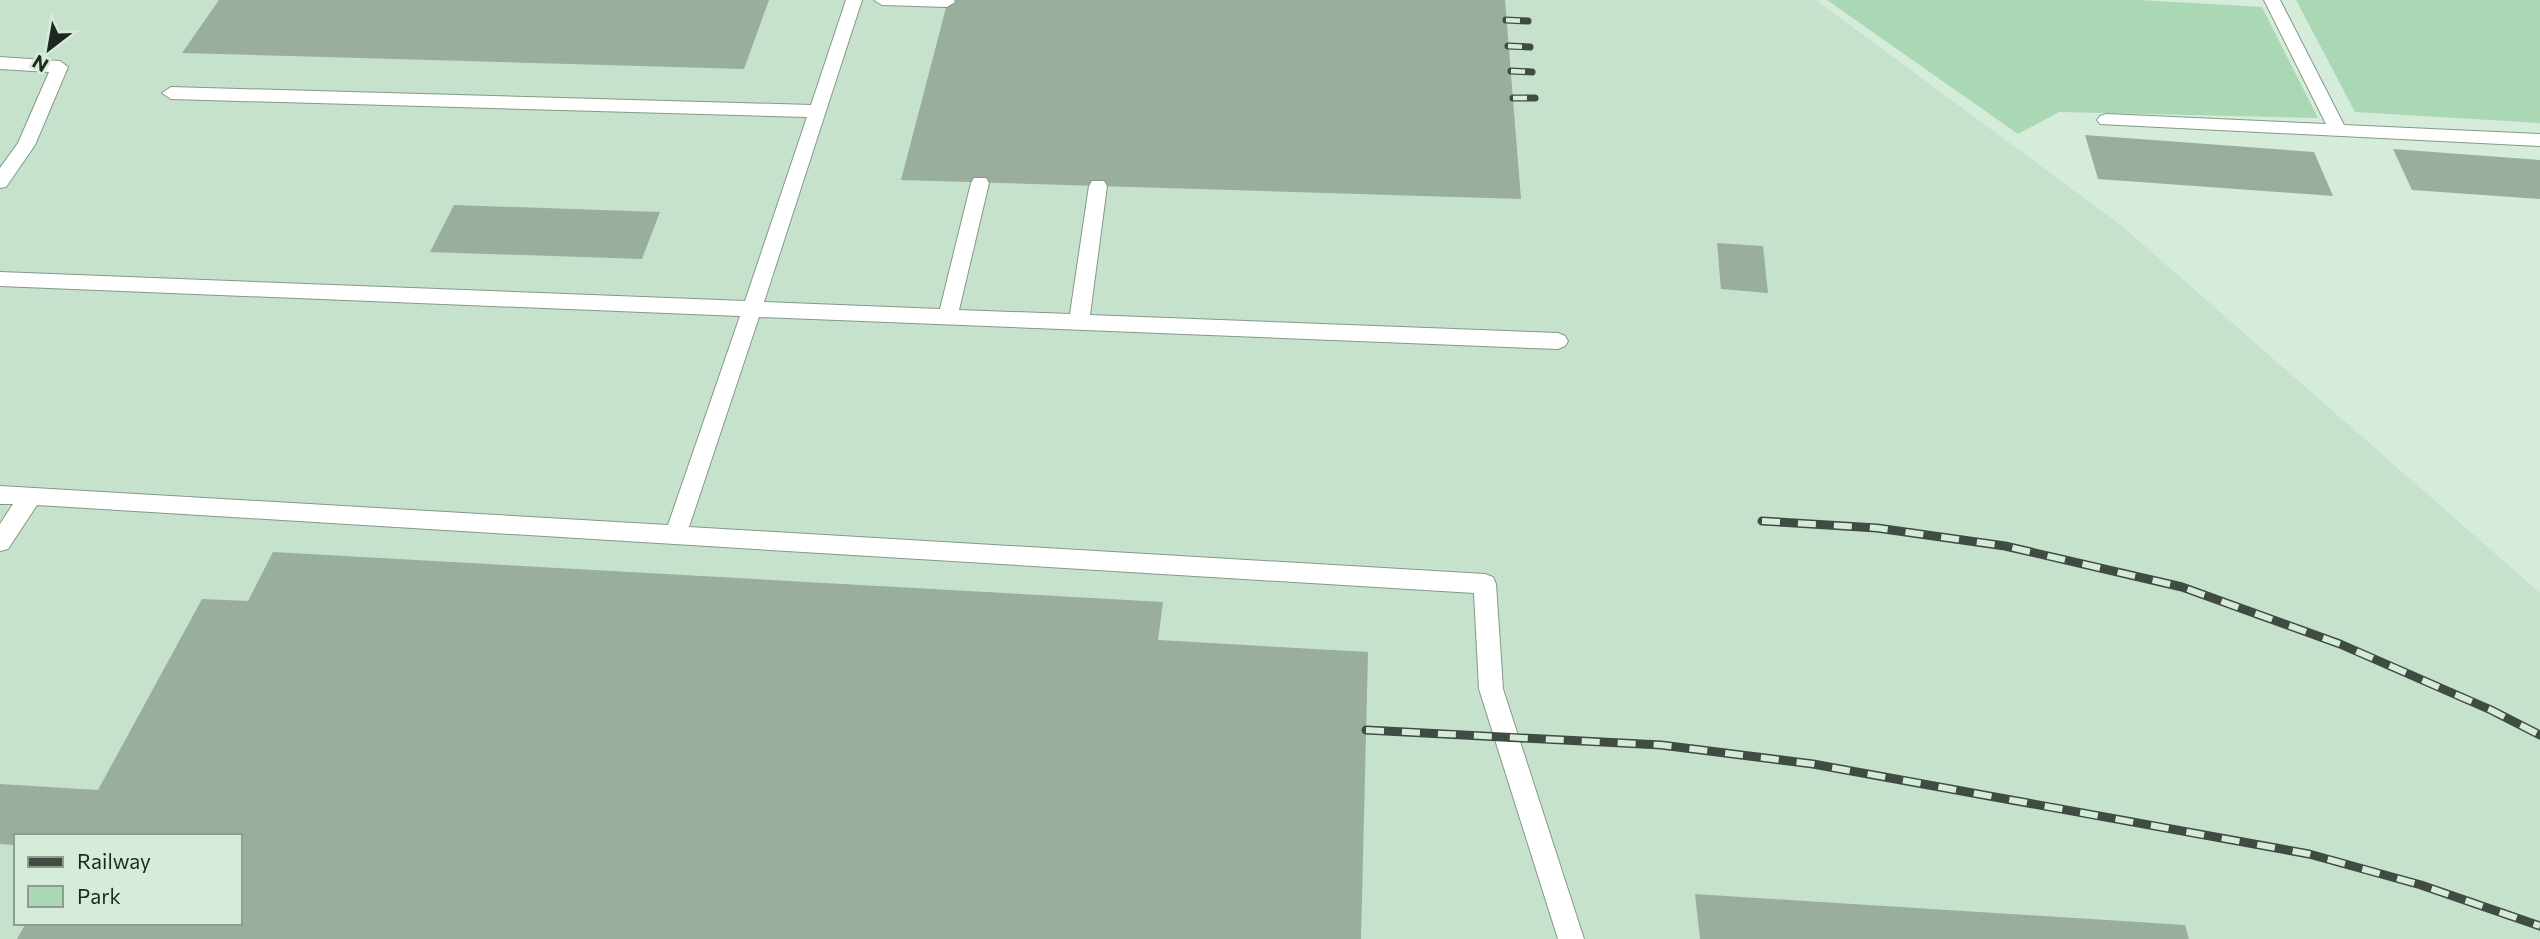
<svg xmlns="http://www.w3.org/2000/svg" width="2540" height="939" viewBox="0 0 2540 939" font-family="Commissioner,sans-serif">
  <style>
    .built { fill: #c6e2cc; fill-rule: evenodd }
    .green { fill: #aad8b4 }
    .building { fill: #99ae9d }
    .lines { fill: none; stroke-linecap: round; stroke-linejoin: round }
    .service-casing { stroke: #849988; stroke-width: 2 }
    .service { fill: #fff; fill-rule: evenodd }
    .rail-far1-casing { stroke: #404b43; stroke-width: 7 }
    .rail-casing { stroke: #404b43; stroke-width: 9 }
    .rail-far1 { stroke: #d6ecda; stroke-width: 4.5; stroke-dasharray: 14; stroke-linecap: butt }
    .rail { stroke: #d6ecda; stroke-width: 6; stroke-dasharray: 18; stroke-linecap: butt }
  </style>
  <rect width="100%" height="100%" fill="#d6ecda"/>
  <!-- built -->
  <path class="built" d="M0,0H1816L2122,226L2540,593V939H0ZM16,836H240V923H16Z"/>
  <!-- green -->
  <path class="green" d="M1827,0H2138L2262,7L2318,118L2059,112L2018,134Z
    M2296,0H2540V123L2355,112Z"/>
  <!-- building -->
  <path class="building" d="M219,0H769L744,69L182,53Z
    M948,0H1505L1521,199L901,180Z
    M2085,135L2314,152L2333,196L2098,179Z
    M2393,149L2540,160V199L2412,190Z
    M454,205L660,212L642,259L430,252Z
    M1717,243L1763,246L1768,293L1721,289Z
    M273,552L1163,602L1158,640L1368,652L1361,939H17L26,923H240V836H16V845L0,844V784L98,790L202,599L248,601Z
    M1695,894L2185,925L2189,939H1700Z"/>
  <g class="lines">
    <defs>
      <path id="service" d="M846,0H862L764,302L940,309L971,183L974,178H986L989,183L959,310L1070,314L1089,186L1092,181H1104L1107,186L1090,315L1558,333L1565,336L1568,341L1565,346L1558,349L759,317L689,527L1485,574L1493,577L1496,584L1503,689L1584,939H1558L1479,689L1474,593L37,505L8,549L0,551V524L13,504H0V486L668,525L740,316L0,286V272L745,301L807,117L171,99L162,93L171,87L811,105Z
        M874,0H954L955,2L947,7L882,5Z
        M2264,0H2280L2344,125L2540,134V146L2100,124L2097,120L2100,116L2106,114L2326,124Z
        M0,57L60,61L68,67L35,145L6,187L0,188V168L18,143L49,72L0,69Z"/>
    </defs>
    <!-- service casing -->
    <use href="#service" class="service-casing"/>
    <!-- service -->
    <use href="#service" class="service"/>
    <defs>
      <path id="rail-far1" d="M1506,20L1528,21
        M1508,46L1530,47
        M1511,71L1532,72
        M1513,98H1535"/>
      <path id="rail" d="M1762,521L1877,528L2005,546L2182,587L2340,644L2491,710L2540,735
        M1366,730L1661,745L1813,764L2309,854L2421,885L2540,926"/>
    </defs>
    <!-- rail-far1 casing -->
    <use href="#rail-far1" class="rail-far1-casing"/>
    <!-- rail casing -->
    <use href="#rail" class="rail-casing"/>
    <!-- rail-far1 -->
    <use href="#rail-far1" class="rail-far1"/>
    <!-- rail -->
    <use href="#rail" class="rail"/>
  </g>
  <!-- legend -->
  <rect x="14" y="834" width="228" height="91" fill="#d6ecda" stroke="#8d9d90" stroke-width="2"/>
  <rect x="28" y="857" width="35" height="10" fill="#404b43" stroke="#8d9d90" stroke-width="2"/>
  <text x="77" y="869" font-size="21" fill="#1f2721">Railway</text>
  <rect x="28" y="886" width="35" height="21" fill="#aad8b4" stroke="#8d9d90" stroke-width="2"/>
  <text x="77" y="904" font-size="21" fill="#1f2721">Park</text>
  <!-- north arrow -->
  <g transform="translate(49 49) rotate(211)" stroke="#d6ecda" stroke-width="5" paint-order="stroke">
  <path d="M0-5L12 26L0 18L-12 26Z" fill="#1f2721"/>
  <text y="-10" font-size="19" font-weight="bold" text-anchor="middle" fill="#1f2721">N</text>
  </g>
</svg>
